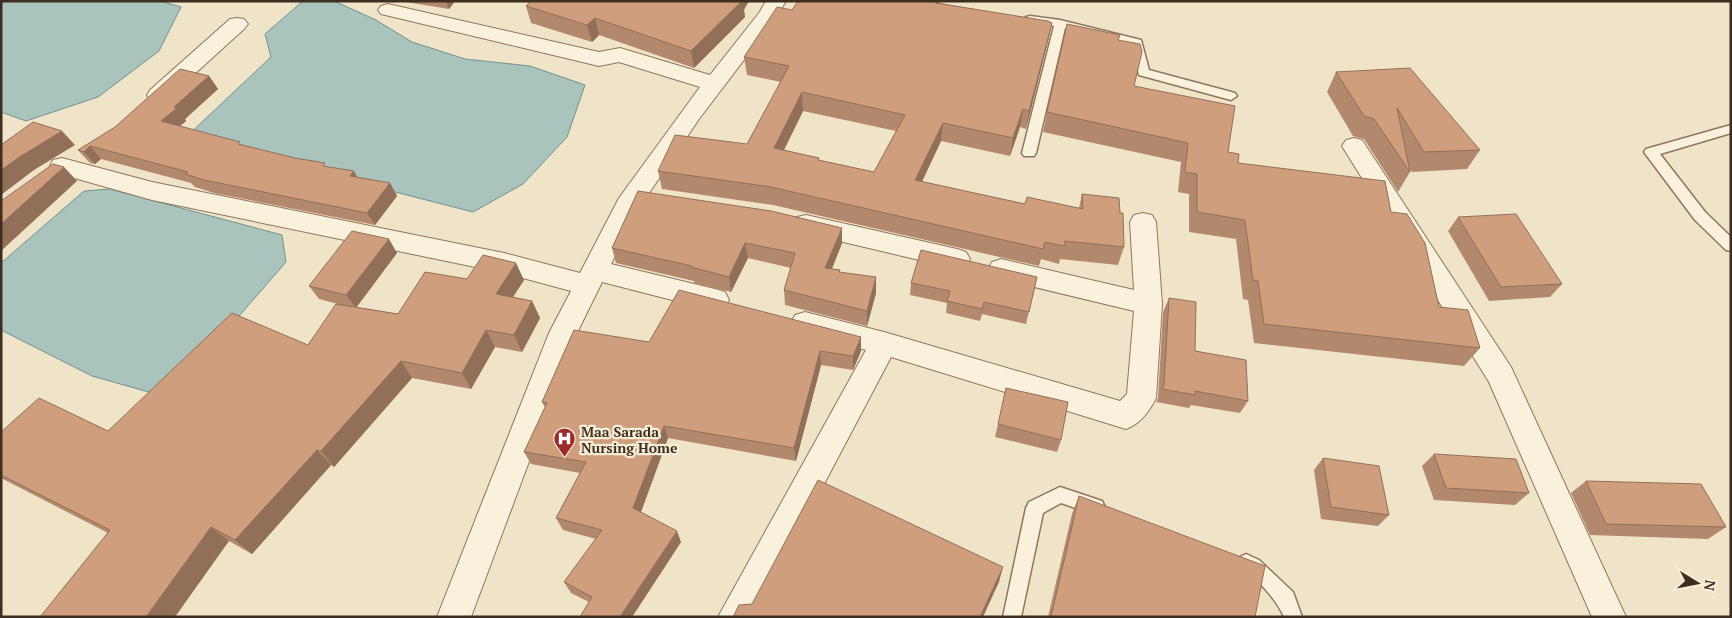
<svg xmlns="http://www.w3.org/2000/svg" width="1732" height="618" viewBox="0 0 1732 618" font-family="'PT Serif',serif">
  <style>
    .water { fill: #a9c4bc; stroke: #6f938a }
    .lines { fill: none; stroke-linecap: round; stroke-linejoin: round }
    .service-casing { stroke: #8d765c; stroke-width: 3 }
    .minor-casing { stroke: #8d765c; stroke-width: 2 }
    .service { fill: #faf1dc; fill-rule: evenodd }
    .minor { fill: #faf1dc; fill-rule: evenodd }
    .wall { fill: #b2896c; fill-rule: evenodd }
    .shaded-wall { fill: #916f58 }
    .building { fill: #cf9f7d; stroke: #916f58; fill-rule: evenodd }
    .labels { text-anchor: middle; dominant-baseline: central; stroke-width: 4.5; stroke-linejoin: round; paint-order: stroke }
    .poi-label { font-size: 14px; font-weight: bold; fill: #3d2e20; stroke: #f7eed8; text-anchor: start }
  </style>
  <rect width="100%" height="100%" fill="#f0e4c8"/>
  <!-- water -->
  <path class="water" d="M1,1H160L181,7L159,51L98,97L26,121L1,112Z
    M303,1H334L376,20L412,42L465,59L530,66L585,85L567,137L523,184L473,212L185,138L271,57L265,34Z
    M110,189L282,235L286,262L220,338L152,393L92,376L1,330V263L84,191Z"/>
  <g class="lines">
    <defs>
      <path id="service" d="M1030,16L1060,20L1141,40L1149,70L1235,93L1237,96L1231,100L1139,75L1132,45L1065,28L1036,153L1034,156H1024L1022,153L1054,26L1026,21L1024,19L1026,17Z
        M1731,125V133L1660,154L1705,212L1731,237V251L1726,250L1695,220L1644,152L1646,149Z
        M1060,487L1102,501L1105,507L1102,513L1096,515L1061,503L1043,513L1021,617H1003L1026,508L1029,502Z
        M1246,554L1259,560L1293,592L1302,617H1284C1277,600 1256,576 1240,569L1237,563L1240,557Z"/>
      <path id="minor" d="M766,1H786L775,19L699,119L639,208L611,264L715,289L725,292L729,300L725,308L715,311L602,282L577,333L471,617H437L549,333L571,291L504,273L152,200L53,172L50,166L53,160L62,158L152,182L504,253L580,273L619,198L700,87L619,62L599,66L381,14L378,10L381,6L388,4L599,52L620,48L710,75L759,13Z
        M237,18L244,19L248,24L244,29L166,100L158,102L150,100L147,95L150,90L230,19Z
        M1354,138L1362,140L1511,367L1626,617H1592L1489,382L1342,146L1346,140Z
        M1143,213L1152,215L1156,222L1162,304L1156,398C1149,412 1140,424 1126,429L891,357L754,617H718L866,350L795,331L791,323L795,315L805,312L884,332L1120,401L1127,394L1134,311L1001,279L992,276L988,269L992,262L1001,259L1134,290L1130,222L1134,215Z
        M806,215L957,249L966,252L970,259L966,266L957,269L797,231L793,224L797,217Z"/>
    </defs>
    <!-- service casing -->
    <use href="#service" class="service-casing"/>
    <!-- minor casing -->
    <use href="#minor" class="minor-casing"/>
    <!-- service -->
    <use href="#service" class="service"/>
    <!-- minor -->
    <use href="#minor" class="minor"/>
  </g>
  <!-- wall -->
  <path class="wall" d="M400,1H455L449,9Z
    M798,1H944L943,2H940V3L1052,23L1048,41L1026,129L1020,127L1010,156L941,141L922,182L1025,204L1079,208L1082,194L1120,213L1124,247L1118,265L1060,259L1059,264L1041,259L1039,266L773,205L662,189L658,171L747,144L781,82L747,75L744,57L792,10ZM803,111L896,131L874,172L819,160V158L784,150Z
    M526,6L744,10L745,17L694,68L599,35L592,42L531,23Z
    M1119,40L1134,86L1228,152L1238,163L1391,212L1439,307L1480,348L1464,366L1254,343L1248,300L1243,299L1236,239L1189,232V194L1178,192L1181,162L1043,132L1047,112Z
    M1336,72L1480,150L1467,169L1412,172L1409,168L1410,172L1398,192L1364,139L1353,136L1327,92Z
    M209,76L218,89L185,119L186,121L180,126L242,145L327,167L357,177L390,183L397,196L375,225L214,193L195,187L191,183L101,159L95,164L90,163L78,150Z
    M638,191L842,243L832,269L840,270V272L876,293L867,326L785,305L784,290L791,268L748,258L731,292L694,283V281L616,263L612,248Z
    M1458,217L1562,284L1550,297L1489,301L1448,231Z
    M397,253L356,307L398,314L467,279L524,280L513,297L532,301L540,318L522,352L495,347L471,389L412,378L334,467L331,465L252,554L229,541L108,533L1,478V432L108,431L308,345L338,304L319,299L309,286Z
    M1037,277L1026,324L982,314L980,321L946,313L947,303L910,295L911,283Z
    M1169,298L1195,351L1248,401L1240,413L1191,405L1189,408L1156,402L1158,398L1163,312Z
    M649,342L861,351L853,370L821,365L796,461L668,438L641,512L681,542L632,617H580L589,602L571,593L564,582L596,539L563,530L556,518L580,473L531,464L524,452L545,407L542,402Z
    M998,424L1061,440L1057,452L995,437Z
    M1434,454L1529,493L1515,505L1434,500L1422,466Z
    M1323,458L1389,515L1378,526L1321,519L1314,470Z
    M1586,481L1726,527L1708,539L1590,535L1571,493Z
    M1079,496L1255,617H1048L1072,514Z"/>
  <!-- shaded-wall -->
  <path class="shaded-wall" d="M446,1H455L449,9Z
    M738,1H749L744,10L745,17L694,68L691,51Z
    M595,18L599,35L592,42L587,25Z
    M1052,23L1048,41L1026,129L1029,111Z
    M209,76L218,89L185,119L186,121L171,134L161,121L174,107Z
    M802,92L803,111L776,166L774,148Z
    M1023,109L1020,127L1010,156L1013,138Z
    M943,123L941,141L914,198L915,180Z
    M62,131L75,145L34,170L1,195V170L21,156Z
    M90,146L101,159L95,164L84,152Z
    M64,167L77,181L1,251V224Z
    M354,171L361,184L350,176Z
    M390,183L397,196L375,225L367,213Z
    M842,228V243L826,283L825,268Z
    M389,239L397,253L356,308L346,295Z
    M745,243L748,258L731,292L729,277Z
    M516,263L524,280L504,311L496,294Z
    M876,277V293L867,326V311Z
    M532,301L540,318L522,352L514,335Z
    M486,330L495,347L471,389L462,373Z
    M861,337V351L853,370V356Z
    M820,351L821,365L796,461L794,448Z
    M401,361L412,378L334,467L321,451Z
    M664,426L668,438L638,520L633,508Z
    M317,450L331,465L252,554L235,540Z
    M211,527L229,541L175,617H146Z
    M677,531L681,542L632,617H620Z
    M1003,567L999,582L983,617H980Z"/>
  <!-- building -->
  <path class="building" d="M531,1H742L691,51L595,18L587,25L526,6Z
    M798,1H937L936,3L1048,21L1052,23L1029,111L1023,109L1013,138L943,123L915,180L1025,204L1027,197L1083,209L1082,194L1119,198L1120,213H1123L1124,247L1065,241L1064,246L1045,242L1043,249L771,187L658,171L675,135L747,144L789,66L744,57L777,7L792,10ZM802,92L905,115L874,172L818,160L819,158L774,148Z
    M1067,24L1120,35L1118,40L1140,44L1142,52L1134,86L1235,106L1228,152L1239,154L1238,163L1385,181L1391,212L1407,214L1425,243L1439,307L1468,310L1480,348L1264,324L1258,281L1253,280L1245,220L1197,212V174L1185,172L1188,143L1047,112Z
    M1410,68L1480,150L1424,152L1397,108L1410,172L1374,119L1364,116L1336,72Z
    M180,69L209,76L174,107L177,108L161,121L240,142L238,144L295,158L325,163L323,166L354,171L350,176L390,183L367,213L204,180L185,174L188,172L90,146L84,152L78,150L115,127Z
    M33,122L62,131L21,156L1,170V145Z
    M53,164L64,167L1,224V201Z
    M638,191L771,211L842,228L825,268L840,270L839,272L876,277L867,311L784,290L795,253L745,243L729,277L691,267L692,266L612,248Z
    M1516,214L1562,284L1501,287L1458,217Z
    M352,231L389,239L346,295L309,286Z
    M921,250L1037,277L1029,312L984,302L982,309L947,301L950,291L911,283Z
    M483,255L516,263L496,294L532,301L514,335L486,330L462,373L401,361L321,451L317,450L235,540L211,527L146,617H40L110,530L1,475V432L39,398L108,431L232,313L308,345L336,304L398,314L425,272L467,279Z
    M679,290L861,337L853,356L820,351L794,448L664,426L633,508L677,531L620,617H580L592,597L564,582L602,530L556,518L586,462L524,452L547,403L542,402L574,330L649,342Z
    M1169,298L1196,302L1195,351L1246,360L1248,401L1195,391V395L1162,389L1164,385Z
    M1006,388L1068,402L1061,440L998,424Z
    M1434,454L1516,459L1529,493L1446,488Z
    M1323,458L1379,466L1389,515L1331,507Z
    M818,480L1003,567L980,617H733L739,605L752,604Z
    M1586,481L1701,484L1726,527L1606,524Z
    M1079,496L1265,566L1255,617H1051Z"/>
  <!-- icons -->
  <defs>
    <symbol id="hospital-pin" viewBox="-11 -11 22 30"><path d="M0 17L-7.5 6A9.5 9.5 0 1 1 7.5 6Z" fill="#9e2a2b" stroke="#f7eed8"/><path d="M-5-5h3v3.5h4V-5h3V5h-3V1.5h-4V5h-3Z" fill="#fff"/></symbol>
  </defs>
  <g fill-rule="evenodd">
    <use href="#hospital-pin" x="552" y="426" width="25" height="34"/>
  </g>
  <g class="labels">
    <!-- poi labels -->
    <g class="poi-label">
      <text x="581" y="431">Maa Sarada<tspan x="581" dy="16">Nursing Home</tspan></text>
    </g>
  </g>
  <!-- border -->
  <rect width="1732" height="618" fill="none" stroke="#3d2e20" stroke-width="5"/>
  <!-- north arrow -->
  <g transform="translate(1697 583) rotate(100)" stroke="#f7eed8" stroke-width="4" paint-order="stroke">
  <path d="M0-4L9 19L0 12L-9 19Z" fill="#3d2e20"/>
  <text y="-8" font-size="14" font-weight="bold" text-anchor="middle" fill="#3d2e20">N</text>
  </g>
</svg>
